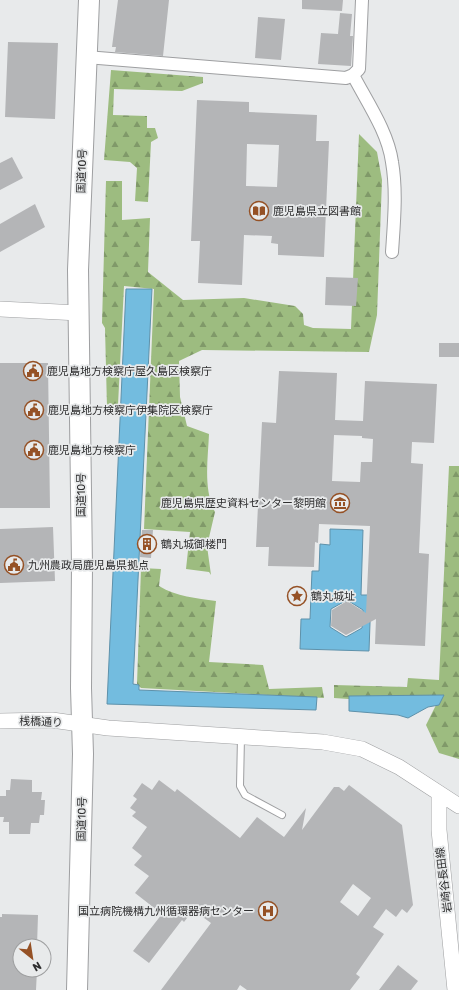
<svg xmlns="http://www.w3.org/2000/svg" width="459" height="990" viewBox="0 0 459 990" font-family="Rubik,'Noto Sans JP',sans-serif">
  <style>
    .forest { fill: url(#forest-firs) }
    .water { fill: #73bcdf; stroke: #5e91aa; fill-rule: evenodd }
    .building { fill: #b4b5b7; fill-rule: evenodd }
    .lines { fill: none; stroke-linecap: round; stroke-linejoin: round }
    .service-casing { stroke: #9e9fa1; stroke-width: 8 }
    .minor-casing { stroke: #9e9fa1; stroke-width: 14 }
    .tertiary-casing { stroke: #9e9fa1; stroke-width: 16 }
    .trunk-casing { stroke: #9e9fa1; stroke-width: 22 }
    .service { stroke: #fff; stroke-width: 6 }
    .minor { stroke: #fff; stroke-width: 12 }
    .tertiary { stroke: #fff; stroke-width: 15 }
    .trunk { stroke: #fff; stroke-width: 20 }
    .labels { text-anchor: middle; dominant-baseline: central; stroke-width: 3.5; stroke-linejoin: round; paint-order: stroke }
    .street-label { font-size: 11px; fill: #2e2e2f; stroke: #e8eaeb }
    .poi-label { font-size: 11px; fill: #2e2e2f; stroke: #e8eaeb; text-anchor: start }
  </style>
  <defs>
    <pattern id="forest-firs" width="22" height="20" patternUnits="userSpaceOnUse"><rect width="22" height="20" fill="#9dbc80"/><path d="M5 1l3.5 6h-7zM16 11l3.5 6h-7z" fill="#809969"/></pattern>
  </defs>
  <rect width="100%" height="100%" fill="#e8eaeb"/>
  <!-- forest -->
  <path class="forest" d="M111,70L203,77V83L182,91L114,89L113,115L147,116V128H155L158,138L151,142L148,202L135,201L137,168L130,162L104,160Z
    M359,134L377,152L382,180L377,315L369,352L202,350L179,361L180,397L187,426L209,434C208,458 203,490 215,512L207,546L211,575L209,572L186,569L190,532L144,529L154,289L124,286L118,405L107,408L105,328L102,323L106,181H122V220L150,218L148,272L183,300L244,298L295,306L303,314L304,325L313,328L351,329Z
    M449,466H459V759L439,753L426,725L436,705L334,698V685L407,687L408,678L439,680Z
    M141,568L161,569L159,586C177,597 196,598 216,601L209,662L263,665L269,689L322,687L324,698L141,688L137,684Z"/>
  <!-- water -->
  <path class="water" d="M126,289H152L133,684L139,685V690L317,697L316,710L107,704Z
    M330,529L363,530L361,595H371L369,651L300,649L301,619H310L312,571H319L320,544L330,545ZM347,600L363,610L362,628L346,637L330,627L331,609Z
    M444,695L439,705L428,707L408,718L398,715L349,711V696Z"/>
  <!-- building -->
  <path class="building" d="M118,0H169L163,56L115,52L116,47H112Z
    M302,0H343L342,11L302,9Z
    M340,13L352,14L350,36H353L351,66L318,64L321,33L338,34Z
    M258,17L285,19L281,60L255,58Z
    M8,42L58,43L55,119L5,117Z
    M197,100L249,102V112L317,115L316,141H329L324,257L278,255V244L271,243L272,236L244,235L242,285L198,283L200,241H191ZM247,144L279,145L277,187L246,186Z
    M12,157L23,178L0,190V163Z
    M35,204L45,227L0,252V224Z
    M326,277L358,278L356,306L325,305Z
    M439,343H459V357H439Z
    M0,363H48L50,508H0Z
    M279,371L337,373L335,420L363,421L365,381L437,384L434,443L412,442L411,463L423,464L419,553L429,554L425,646L375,644L376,619L346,635L331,626L332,610L347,601L366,613L370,526L319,524L318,543L315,542L314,567L268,566L269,547H256L262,422L276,423ZM334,435L362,436V438L373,439L372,462H361L360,482L332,481Z
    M53,527L55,581L0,583V529Z
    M142,530H153L151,558L140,557Z
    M11,779L32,780V792H42L41,800H45L44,815H40L39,823H31L30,834H9V822H3L4,817H0V796H6V790H10Z
    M159,780L175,792L177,789L240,838L257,817L284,837L306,808L302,830L334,787H339L344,791L349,785L402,825L413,905L407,913L402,909L396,917L386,909L373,927L384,934L356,974L360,977L350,990H247L240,985L237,990H161L211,923L193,910L184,922L182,920L149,963L133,951L162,914L135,893L149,876L134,865L142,856L132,848L147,827L132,816L136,812L130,808L137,799L133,796L142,783L152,790ZM353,884L371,898L358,916L340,902Z
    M2,914L38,915L37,946H20V970H37L36,990H0V917H2Z
    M398,965L418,981L411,990H379Z"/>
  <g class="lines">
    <defs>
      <path id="service" d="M241,737L240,786L245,795L282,815"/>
      <path id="minor" d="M86,57L346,78L353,75L359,69L362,0
        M353,75C367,102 388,132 392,162C397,191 394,222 392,252"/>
      <path id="tertiary" d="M0,309L79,313
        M0,721L52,720L108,728L323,742L362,749L399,767L459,806
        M439,793V830L455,990"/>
      <path id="trunk" d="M77,990L83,754L81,688L82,566L78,270L89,0"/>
    </defs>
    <!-- service casing -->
    <use href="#service" class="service-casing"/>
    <!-- minor casing -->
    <use href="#minor" class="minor-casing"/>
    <!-- tertiary casing -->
    <use href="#tertiary" class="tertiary-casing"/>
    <!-- trunk casing -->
    <use href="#trunk" class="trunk-casing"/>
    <!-- service -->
    <use href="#service" class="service"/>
    <!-- minor -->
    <use href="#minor" class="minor"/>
    <!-- tertiary -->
    <use href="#tertiary" class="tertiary"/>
    <!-- trunk -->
    <use href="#trunk" class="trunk"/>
  </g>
  <!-- icons -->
  <defs>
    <symbol id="library-ring" viewBox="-11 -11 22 22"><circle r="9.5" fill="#e8eaeb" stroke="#955125" stroke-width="1.5"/><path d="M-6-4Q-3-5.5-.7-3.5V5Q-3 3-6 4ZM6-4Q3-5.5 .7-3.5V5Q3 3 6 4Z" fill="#955125"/></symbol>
    <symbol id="civic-ring" viewBox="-11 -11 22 22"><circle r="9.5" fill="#e8eaeb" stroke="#955125" stroke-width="1.5"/><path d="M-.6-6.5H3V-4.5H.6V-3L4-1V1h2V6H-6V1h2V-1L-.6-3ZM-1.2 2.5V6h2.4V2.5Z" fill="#955125"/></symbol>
    <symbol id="museum-ring" viewBox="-11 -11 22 22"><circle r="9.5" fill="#e8eaeb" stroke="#955125" stroke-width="1.5"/><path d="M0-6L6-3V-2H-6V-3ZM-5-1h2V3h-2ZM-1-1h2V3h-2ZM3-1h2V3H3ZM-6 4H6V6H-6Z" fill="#955125"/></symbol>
    <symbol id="building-ring" viewBox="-11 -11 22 22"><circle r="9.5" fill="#e8eaeb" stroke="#955125" stroke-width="1.5"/><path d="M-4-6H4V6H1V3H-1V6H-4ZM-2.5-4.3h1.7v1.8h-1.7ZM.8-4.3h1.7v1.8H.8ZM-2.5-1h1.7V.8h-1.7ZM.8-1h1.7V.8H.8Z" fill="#955125"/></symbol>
    <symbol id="sight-ring" viewBox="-11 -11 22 22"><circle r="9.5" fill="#e8eaeb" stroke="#955125" stroke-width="1.5"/><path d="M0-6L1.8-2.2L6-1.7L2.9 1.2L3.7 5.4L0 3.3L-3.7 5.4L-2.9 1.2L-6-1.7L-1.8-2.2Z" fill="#955125"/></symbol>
    <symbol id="hospital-ring" viewBox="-11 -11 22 22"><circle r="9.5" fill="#e8eaeb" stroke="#955125" stroke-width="1.5"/><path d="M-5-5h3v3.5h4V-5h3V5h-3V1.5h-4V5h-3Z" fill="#955125"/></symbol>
  </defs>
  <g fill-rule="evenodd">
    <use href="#library-ring" x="248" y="200" width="22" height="22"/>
    <use href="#civic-ring" x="22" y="360" width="22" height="22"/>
    <use href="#civic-ring" x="23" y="399" width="22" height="22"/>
    <use href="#civic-ring" x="23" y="439" width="22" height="22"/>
    <use href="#museum-ring" x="329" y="492" width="22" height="22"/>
    <use href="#building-ring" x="136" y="533" width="22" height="22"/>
    <use href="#civic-ring" x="3" y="554" width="22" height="22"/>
    <use href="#sight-ring" x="286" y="585" width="22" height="22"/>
    <use href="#hospital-ring" x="257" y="900" width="22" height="22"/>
  </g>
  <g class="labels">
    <!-- street labels -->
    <g class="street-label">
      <text transform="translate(82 171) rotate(-88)">国道10号</text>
      <text transform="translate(81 495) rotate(-90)">国道10号</text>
      <text transform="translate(41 722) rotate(2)">桟橋通り</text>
      <text transform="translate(82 819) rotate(-89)">国道10号</text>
      <text transform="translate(444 880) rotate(-97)">岩崎谷長田線</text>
    </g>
    <!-- poi labels -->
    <g class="poi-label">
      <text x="273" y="211">鹿児島県立図書館</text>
      <text x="47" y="371">鹿児島地方検察庁屋久島区検察庁</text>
      <text x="48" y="410">鹿児島地方検察庁伊集院区検察庁</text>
      <text x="48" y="450">鹿児島地方検察庁</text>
      <text x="326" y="503" text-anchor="end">鹿児島県歴史資料センター黎明館</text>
      <text x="161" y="544">鶴丸城御楼門</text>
      <text x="28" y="565">九州農政局鹿児島県拠点</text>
      <text x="311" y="596">鶴丸城址</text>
      <text x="254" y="911" text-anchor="end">国立病院機構九州循環器病センター</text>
    </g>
  </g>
  <!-- north arrow -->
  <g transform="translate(32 958) rotate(150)"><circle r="19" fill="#e8eaeb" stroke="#9e9fa0"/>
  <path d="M0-3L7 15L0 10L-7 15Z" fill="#955125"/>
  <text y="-6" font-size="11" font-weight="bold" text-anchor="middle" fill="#2e2e2f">N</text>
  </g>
</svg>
